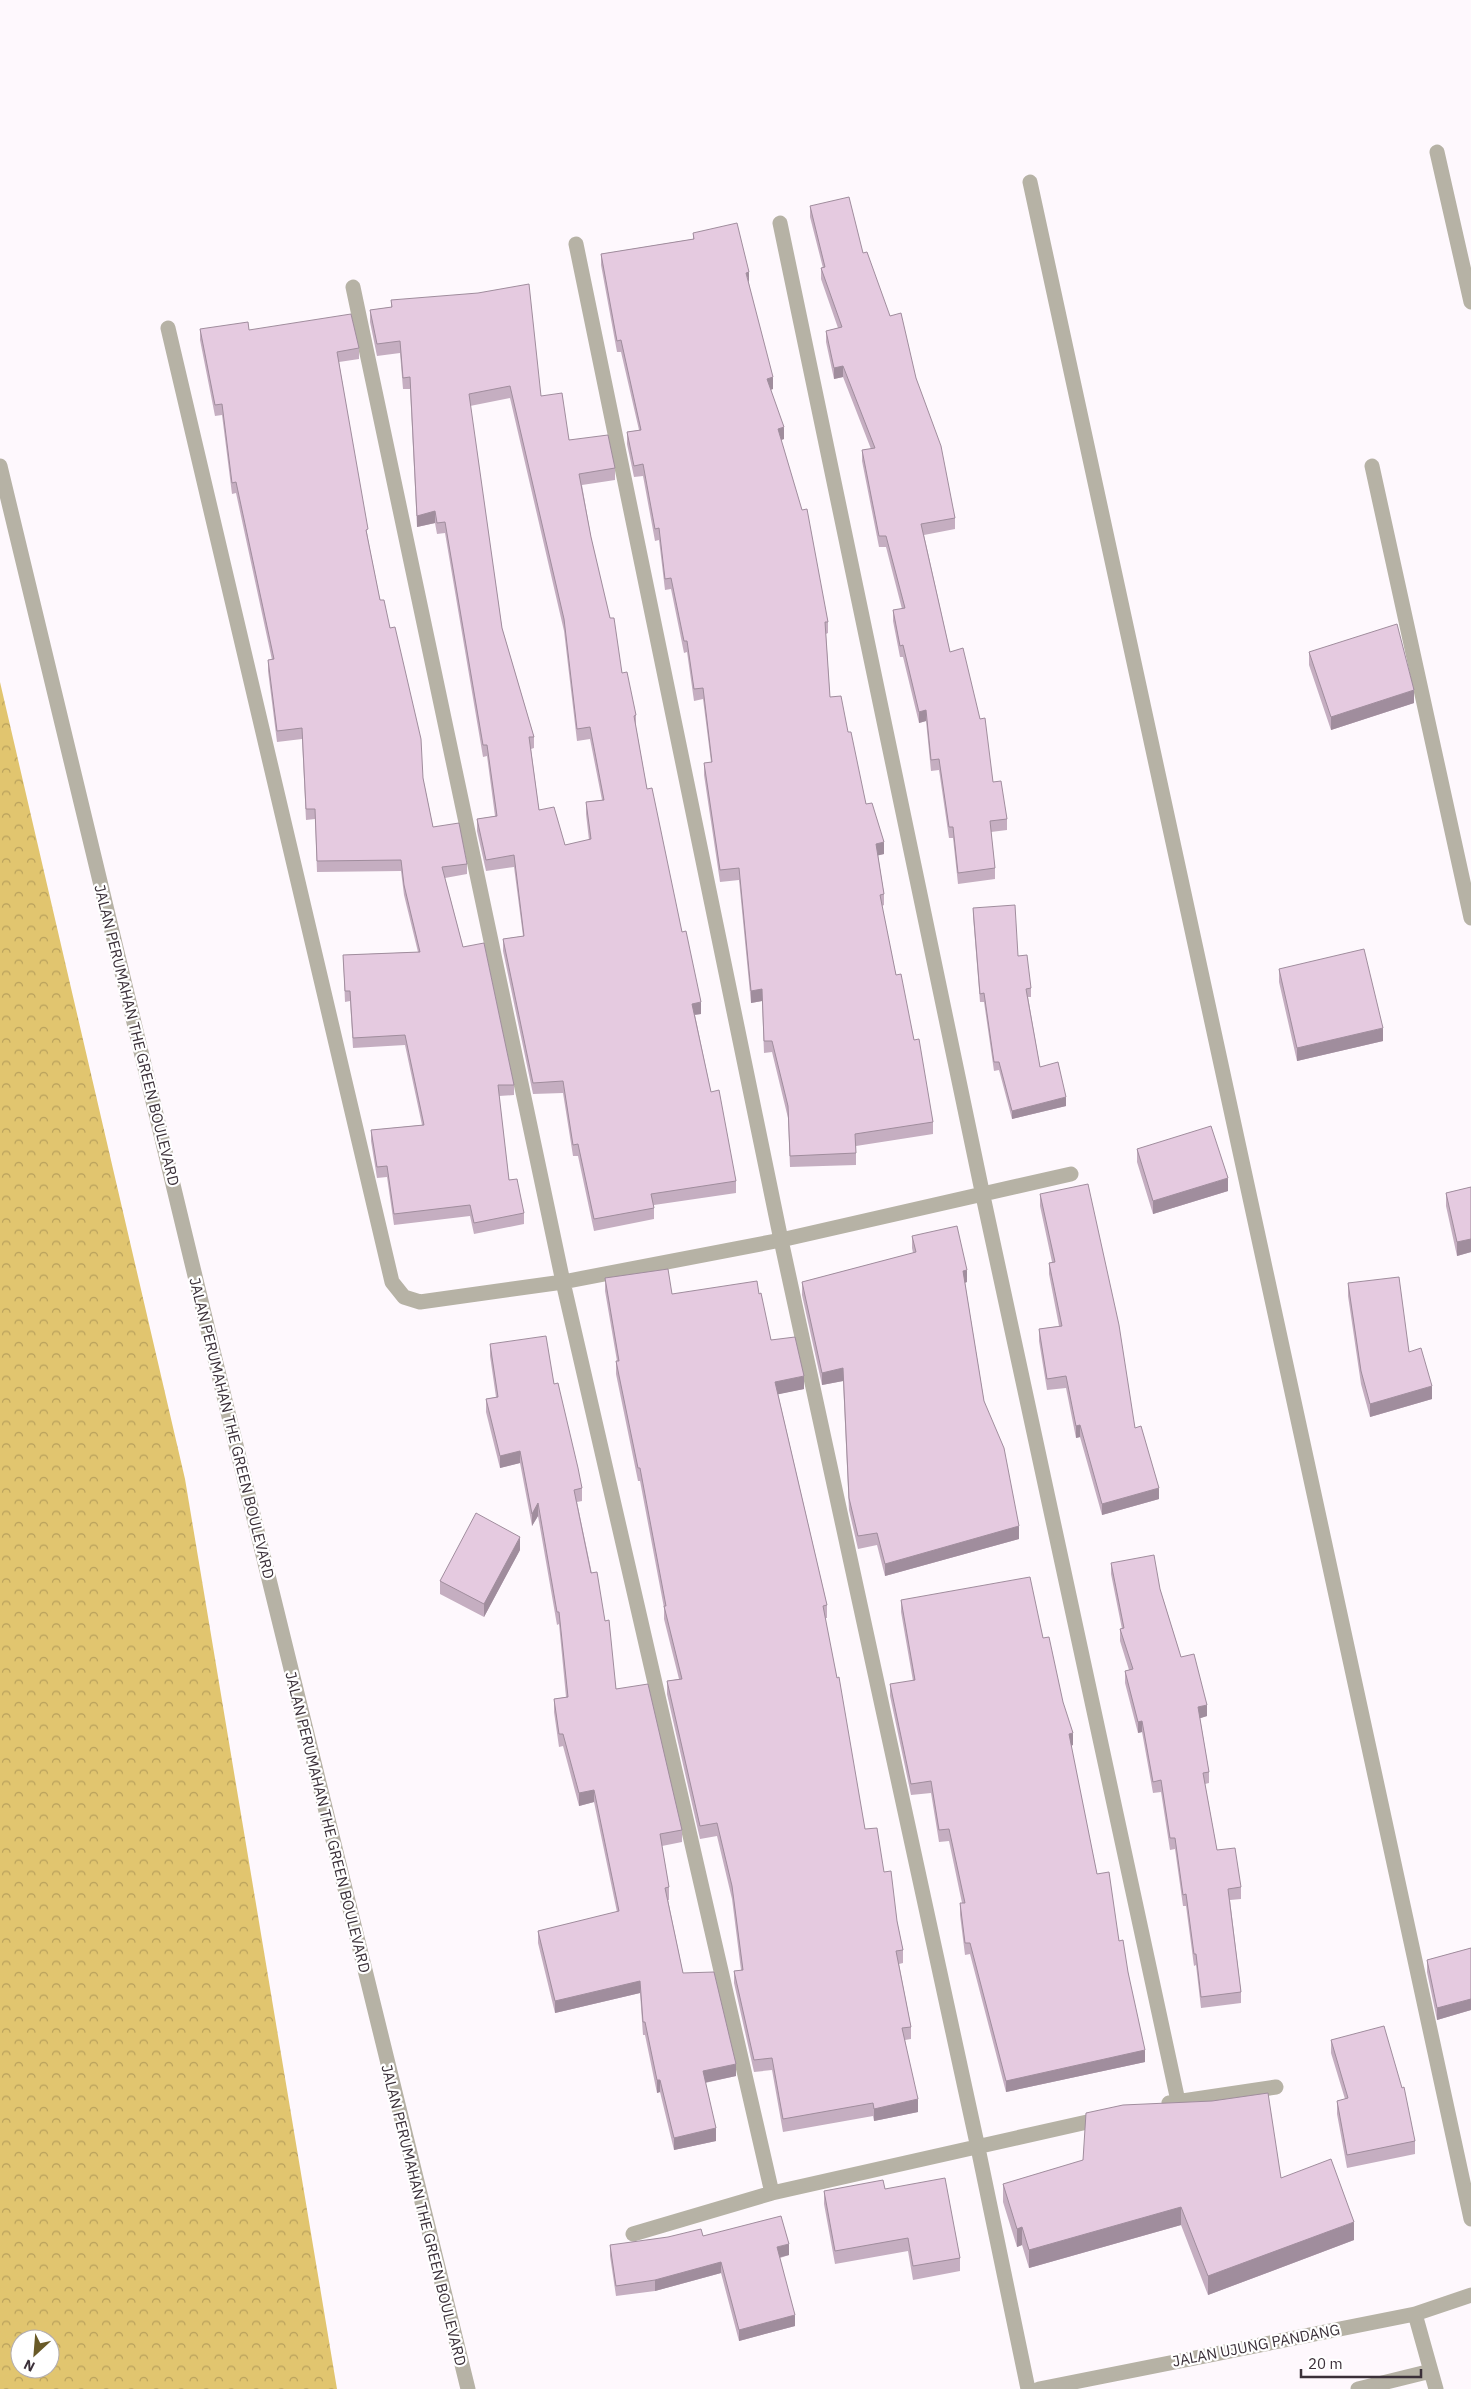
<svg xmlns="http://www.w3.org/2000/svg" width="1471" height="2389" viewBox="0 0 1471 2389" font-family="'IBM Plex Sans',sans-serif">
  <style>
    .forest { fill: url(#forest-crowns); fill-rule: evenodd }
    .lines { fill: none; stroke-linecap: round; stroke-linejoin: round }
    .street { stroke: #b6b2a5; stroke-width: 15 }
    .wall { fill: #c5aec1; fill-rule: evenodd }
    .shaded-wall { fill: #a08d9d }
    .building { fill: #e5cae0; stroke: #a08d9d; fill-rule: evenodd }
    .labels { text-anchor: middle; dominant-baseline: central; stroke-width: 4.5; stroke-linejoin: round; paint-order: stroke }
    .street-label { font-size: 15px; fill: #3b3039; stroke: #fff }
  </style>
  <defs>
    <pattern id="forest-crowns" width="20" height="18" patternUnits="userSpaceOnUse" patternTransform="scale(1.25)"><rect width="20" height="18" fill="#e1c56f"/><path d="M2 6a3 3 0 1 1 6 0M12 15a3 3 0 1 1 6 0" fill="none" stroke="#b8a05c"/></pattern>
  </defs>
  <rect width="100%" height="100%" fill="#fef8fd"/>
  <!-- forest -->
  <path class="forest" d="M0,682L185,1479L337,2389H0ZM20,2339H50V2369H20Z"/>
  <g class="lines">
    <!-- street -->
    <path class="street" d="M1437,152L1471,302
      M1030,182L1471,2219
      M780,223L983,1196L1178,2101
      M576,244L781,1240L978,2148L1028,2389
      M353,287L563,1282L772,2193
      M168,328L392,1282L404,1297L420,1302L563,1282L781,1240L1071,1174
      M0,466L222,1388L468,2389
      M1372,466L1471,918
      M1169,2103L1276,2087
      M633,2234L772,2193L1105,2118
      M1415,2314L1436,2389
      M1039,2389L1415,2314L1471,2295
      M1358,2389L1431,2371"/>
  </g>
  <!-- wall -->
  <path class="wall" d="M810,206L863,253L916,378L955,518V529L924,535L950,652L993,782L1007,819V830L991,832L995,868V879L958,884L953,838H949L939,770L931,771L926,721L919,723L903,657H900L893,621V610L902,609L886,547H879L862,461V450L871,449L843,377L834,379L826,342V331L838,328L821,279V268H823L810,217Z
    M693,233L749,284L773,389L771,390L784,439L781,440L828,622V633L826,634L830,697L848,732L866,804L884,854L878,855L884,894V905L882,906L896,975L914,1040L933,1122V1134L856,1146V1165L790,1167L788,1118L772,1052L764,1053L762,1001L751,1003L739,880L720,882L704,775V763L711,762L703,699L694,701L687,652L684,653L671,589L665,590L659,540L655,541L643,476L634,477L627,444V432L639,430L621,352H617L601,265V254L693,239Z
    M391,300L541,396L569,440L615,468V480L582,485L591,537L622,673L636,715V727L647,789L682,932L701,1014L695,1015L711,1092L736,1181V1193L654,1205V1219L594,1231L578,1156H573L563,1093L533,1094L503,951V939L523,936L514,867L486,871L477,831V819L495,816L487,756L483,757L445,533L437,534L435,523L417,527L410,389H403L400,353L377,356L370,322V310L391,307ZM510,398L564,631L577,741L590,739L602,800L586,802V814L589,840L565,845L539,810L531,749L534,748V737L502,628L470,406Z
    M200,329L359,348V359L339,362L368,539L380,600L390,628L423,778L433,827L467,864V874L445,878L463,947L514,1085V1095L499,1096L509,1180L524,1213V1224L474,1234L470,1216L394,1225L387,1177L377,1178L371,1141V1130L422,1125L405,1045L353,1048L350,1001L345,1002L343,955L418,952L404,895L401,871L317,872L315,819L306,820L302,739L277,742L268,671V660H272L236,493L232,494L222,415L215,416L200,340Z
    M1309,652L1414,703L1331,730L1309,665Z
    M973,908L1018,956L1031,988V997H1028L1040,1067L1066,1106L1012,1119L999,1070L994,1071L984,1002H980L973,916Z
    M1279,969L1383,1041L1297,1061L1279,982Z
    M1137,1149L1228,1191L1153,1214L1137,1162Z
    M1471,1187V1252L1457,1256L1446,1206V1193Z
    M1040,1194L1135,1428L1159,1499L1102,1515L1080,1437L1076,1438L1066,1388L1047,1390L1039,1341V1329L1059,1326L1049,1274V1263L1052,1262L1040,1206Z
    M912,1236L967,1282L965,1283L984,1401L1019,1539L885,1576L877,1545L858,1549L849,1510L843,1381L822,1385L802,1295V1282L913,1253L912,1248Z
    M605,1278L672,1294H759L771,1340L804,1389L778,1394L827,1605V1618H825L865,1829L884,1872L897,1921L903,1950V1963L899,1964L911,2027V2039L905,2040L918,2112L874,2121L873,2116L783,2132L772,2070L754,2072L734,1983V1971L741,1970L732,1899L717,1836L700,1839L667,1694V1681L679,1679L664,1619V1608L640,1481H638L616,1374V1361H617L605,1291Z
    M1348,1283L1409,1352L1432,1399L1370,1417L1361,1384L1348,1296Z
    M490,1344L554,1384L582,1488V1501L577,1502L616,1689L682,1830V1842L662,1846L669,1887V1900H668L683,1973L736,2076L705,2083L716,2141L674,2150L660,2092L657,2093L645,2035H643L640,1993L555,2013L538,1943V1931L617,1912L594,1802L579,1806L563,1746L559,1747L554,1712V1699L566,1697L559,1624L557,1625L538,1516L532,1526L520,1463L500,1468L486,1412V1399L496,1397L490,1356Z
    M520,1550L484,1617L440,1594V1581Z
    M1111,1563L1160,1589L1181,1657L1207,1716L1200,1718L1209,1772V1783L1205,1784L1217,1850L1241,1887V1899L1230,1900L1241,1992V2003L1201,2008L1196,1965L1194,1966L1186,1906H1183L1175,1849L1170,1850L1161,1792L1153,1793L1142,1732L1138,1733L1125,1683V1671L1129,1670L1120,1641V1629H1122L1111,1574Z
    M901,1600L1043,1638L1073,1745L1071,1746L1097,1874L1119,1941L1128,1972L1145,2062L1006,2092L970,1954L965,1955L960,1915V1903H962L949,1841L939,1842L931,1793L911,1795L890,1696V1684L913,1681L901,1612Z
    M1471,1948V2010L1437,2020L1427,1972V1960Z
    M1331,2040L1415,2141V2154L1347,2168L1337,2114V2101L1345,2099L1331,2053Z
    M1281,2178L1354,2240L1208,2295L1181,2225L1029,2268L1022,2245L1017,2247L1003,2202V2184Z
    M885,2189L960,2258V2271L913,2280L908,2251L835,2264L824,2204V2191Z
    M703,2236L789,2255L780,2258L795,2326L739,2341L721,2273L655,2291L616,2296L610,2256V2245Z"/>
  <!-- shaded-wall -->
  <path class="shaded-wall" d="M749,272V284L746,273Z
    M843,366V377L834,379V368Z
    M773,377V389L767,390V379Z
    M784,427V439L778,441V429Z
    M435,511V523L417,527V516Z
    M1414,690V703L1331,730V717Z
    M926,710V721L919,723V712Z
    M884,842V854L876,856V844Z
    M762,989V1001L751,1003V991Z
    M701,1002V1014L692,1015V1004Z
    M1383,1028V1041L1297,1061V1048Z
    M1066,1097V1106L1012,1119V1111Z
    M1228,1178V1191L1153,1214V1201Z
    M1471,1239V1252L1457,1256V1242Z
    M967,1270V1282L963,1283V1271Z
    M843,1368V1381L822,1385V1373Z
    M804,1376V1389L775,1395V1382Z
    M1432,1386V1399L1370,1417V1404Z
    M1080,1425V1437L1076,1438V1426Z
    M520,1451V1463L500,1468V1456Z
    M1159,1488V1499L1102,1515V1504Z
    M538,1503V1516L532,1526V1514Z
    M1019,1526V1539L885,1576V1564Z
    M520,1537V1550L484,1617V1604Z
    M1207,1705V1716L1198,1719V1707Z
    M1142,1721V1732L1138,1733V1722Z
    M1073,1733V1745L1069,1746V1734Z
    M594,1790V1802L579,1806V1793Z
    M640,1981V1993L555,2013V2001Z
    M1471,1999V2010L1437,2020V2008Z
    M1145,2050V2062L1006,2092V2081Z
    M736,2064V2076L703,2083V2071Z
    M657,2080H660V2092L657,2093Z
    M918,2099V2112L874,2121V2109Z
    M716,2128V2141L674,2150V2138Z
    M1181,2207V2225L1029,2268V2250Z
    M1354,2222V2240L1208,2295V2276Z
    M1022,2227V2245L1017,2247V2229Z
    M789,2244V2255L777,2258V2247Z
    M721,2262V2273L655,2291V2280Z
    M795,2315V2326L739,2341V2330Z"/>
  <!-- building -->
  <path class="building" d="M849,197L863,253L867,252L890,316L901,313L916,378L941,446L955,518L921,524L950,652L963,648L980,719L985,718L993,782L1001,781L1007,819L990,821L995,868L958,873L953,827H949L939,759L931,760L926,710L919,712L903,645L900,646L893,610L905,608L886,536H879L862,450L875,448L843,366L834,368L826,331L842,327L821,268L825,267L810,206Z
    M737,223L749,272L746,273L773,377L767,379L784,427L778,429L802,510L807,509L828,622H825L830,697L841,696L848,732H851L866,804L872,803L884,842L876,844L884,894L880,895L896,975L901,974L914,1040L919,1039L933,1122L855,1134L856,1153L790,1156L788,1106L772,1041H764L762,989L751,991L739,868L720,870L704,763L712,762L703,688L694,689L687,641H684L671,578L665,579L659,528L655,529L643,464L634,466L627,432L641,430L621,340L617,341L601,254L694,239L693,233Z
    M529,284L541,396L562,393L569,440L608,435L615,468L579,474L591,537L610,618H614L622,673L627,672L636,715L634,716L647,789L652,788L682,932L686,931L701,1002L692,1004L711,1092L719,1090L736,1181L651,1194L654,1208L594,1219L578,1144L573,1145L563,1081L533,1083L503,939L524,936L514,855L486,860L477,819L497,816L487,745H483L445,522L437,523L435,511L417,516L410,377L403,378L400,341L377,344L370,310L392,307L391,300L478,293ZM510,386L564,619L577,729L590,727L604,800L586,802L591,839L565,845L554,807L539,810L529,737H534L502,628L469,394Z
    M351,314L359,348L337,352L368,529L366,530L380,600H384L390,628L395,627L421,739L423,778L433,827L459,823L467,864L442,867L463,947L484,943L514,1085H498L509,1180L517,1179L524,1213L474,1223L470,1205L394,1214L387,1166L377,1167L371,1130L424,1125L405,1035L353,1038L350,991H345L343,955L420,952L404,885L401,860L317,861L315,809H306L302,728L277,731L268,660L274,659L236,482L232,483L222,404L215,405L200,329L248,322L249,330Z
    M1397,624L1414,690L1331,717L1309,652Z
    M1015,905L1018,956L1027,955L1031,988L1026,989L1040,1067L1058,1062L1066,1097L1012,1111L999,1062H994L984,993L980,994L973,908Z
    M1364,949L1383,1028L1297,1048L1279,969Z
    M1211,1126L1228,1178L1153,1201L1137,1149Z
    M1088,1184L1119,1325L1135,1428L1141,1426L1159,1488L1102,1504L1080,1425L1076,1426L1066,1376L1047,1379L1039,1329L1062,1326L1049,1263L1055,1262L1040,1194Z
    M1471,1187V1239L1457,1242L1446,1193Z
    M957,1226L967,1270L963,1271L984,1401L1004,1448L1019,1526L885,1564L877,1533L858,1536L849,1498L843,1368L822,1373L802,1282L916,1252L912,1236Z
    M668,1269L672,1294L757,1281L759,1294L761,1293L771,1340L795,1337L804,1376L775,1382L827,1605L823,1606L837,1678L839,1677L865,1829L877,1828L884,1872L891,1871L897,1921L903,1950L896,1951L911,2027L902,2028L918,2099L874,2109L873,2103L783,2119L772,2058L754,2060L734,1971L743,1970L732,1886L717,1823L700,1826L667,1681L682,1679L664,1606H666L640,1468H638L616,1361H619L605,1278Z
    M1399,1277L1409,1352L1421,1348L1432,1386L1370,1404L1361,1371L1348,1283Z
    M546,1336L554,1384L558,1383L578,1468L582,1488L574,1490L591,1573L597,1572L605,1621L609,1620L616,1689L648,1684L682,1830L660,1834L669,1887L665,1888L683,1973L714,1972L736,2064L703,2071L716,2128L674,2138L660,2080H657L645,2022H643L640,1981L555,2001L538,1931L619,1911L594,1790L579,1793L563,1734H559L554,1699L568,1697L559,1612H557L538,1503L532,1514L520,1451L500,1456L486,1399L498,1397L490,1344Z
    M476,1513L520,1537L484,1604L440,1581Z
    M1154,1555L1160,1589L1181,1657L1194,1654L1207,1705L1198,1707L1209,1772L1203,1773L1217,1850L1235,1848L1241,1887L1228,1889L1241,1992L1201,1997L1196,1954H1194L1186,1894L1183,1895L1175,1838H1170L1161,1780L1153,1782L1142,1721L1138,1722L1125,1671L1133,1669L1120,1629L1124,1628L1111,1563Z
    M1030,1577L1043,1638L1049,1637L1063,1702L1073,1733L1069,1734L1097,1874L1109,1872L1119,1941L1123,1940L1128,1972L1145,2050L1006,2081L970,1943H965L960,1903H965L949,1829L939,1830L931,1781L911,1784L890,1684L915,1680L901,1600Z
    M1471,1948V1999L1437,2008L1427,1960Z
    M1384,2026L1402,2088L1404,2087L1415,2141L1347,2155L1337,2101L1348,2098L1331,2040Z
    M1268,2093L1281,2178L1331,2159L1354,2222L1208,2276L1181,2207L1029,2250L1022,2227L1017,2229L1003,2184L1083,2160L1086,2113L1123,2105L1212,2101Z
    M945,2178L960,2258L913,2266L908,2238L835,2251L824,2191L883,2180L885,2189Z
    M781,2216L789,2244L777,2247L795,2315L739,2330L721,2262L655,2280L616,2286L610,2245L668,2237L701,2229L703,2236Z"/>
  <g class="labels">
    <!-- street labels -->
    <g class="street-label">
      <text transform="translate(137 1035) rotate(76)">JALAN PERUMAHAN THE GREEN BOULEVARD</text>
      <text transform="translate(232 1428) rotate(76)">JALAN PERUMAHAN THE GREEN BOULEVARD</text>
      <text transform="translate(328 1822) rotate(76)">JALAN PERUMAHAN THE GREEN BOULEVARD</text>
      <text transform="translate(424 2215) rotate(76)">JALAN PERUMAHAN THE GREEN BOULEVARD</text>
      <text transform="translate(1256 2345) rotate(-11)">JALAN UJUNG PANDANG</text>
    </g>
  </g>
  <!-- north arrow -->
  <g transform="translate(35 2354) rotate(206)"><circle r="24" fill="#ffffff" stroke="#b1acb0"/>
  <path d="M0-4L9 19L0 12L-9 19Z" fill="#695a27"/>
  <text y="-8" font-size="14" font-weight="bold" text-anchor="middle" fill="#3b3039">N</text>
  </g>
  <!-- scale -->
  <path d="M1301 2369v8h120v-8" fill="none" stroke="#3b3039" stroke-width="2.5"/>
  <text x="1308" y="2369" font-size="15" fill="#3b3039" stroke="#ffffff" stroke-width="4" paint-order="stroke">20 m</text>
</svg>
